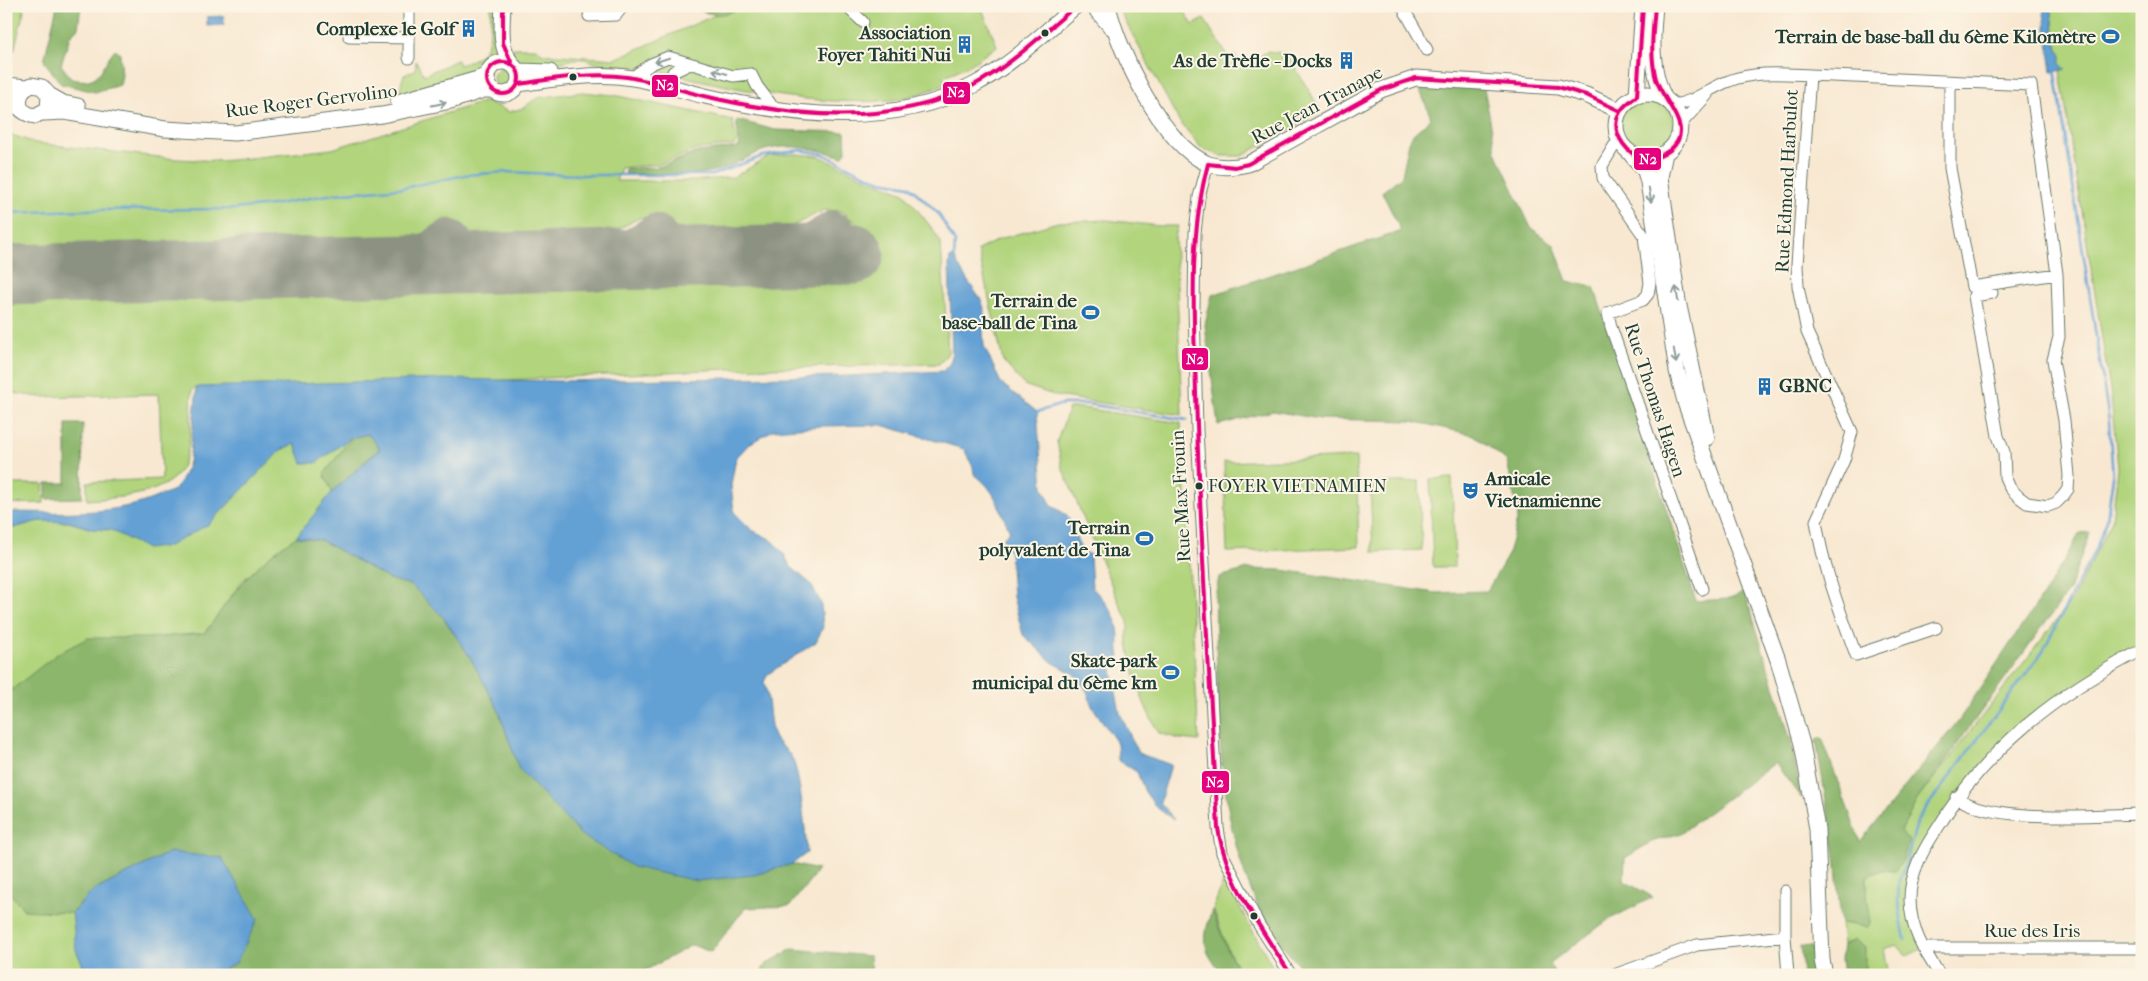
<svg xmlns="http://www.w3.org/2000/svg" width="2148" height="981" viewBox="0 0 2148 981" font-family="'IM FELL French Canon',serif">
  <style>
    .green { fill: #b1d47d; stroke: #688858 }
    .forest { fill: #8cb66c; stroke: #567a50 }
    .water { fill: #63a0d4; stroke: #416e84 }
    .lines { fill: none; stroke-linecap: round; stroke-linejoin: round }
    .stream { stroke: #63a0d4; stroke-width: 2.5 }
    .taxiway { stroke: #8c9282; stroke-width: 25 }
    .runway { stroke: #8c9282; stroke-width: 61 }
    .minor-casing { stroke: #6b796b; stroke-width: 13 }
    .major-casing { stroke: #6b796b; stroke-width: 17 }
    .minor { stroke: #fff; stroke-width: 11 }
    .major { stroke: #fff; stroke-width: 15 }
    .bus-1-casing { stroke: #fcf5e5; stroke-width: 8 }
    .bus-1 { stroke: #e5007d; stroke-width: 4 }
    .oneway { stroke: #8f9e9a }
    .bus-dot { fill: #1f3d34; stroke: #fcf5e5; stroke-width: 2 }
    .labels { text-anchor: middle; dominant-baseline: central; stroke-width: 4; stroke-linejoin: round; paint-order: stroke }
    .bus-label { font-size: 18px; fill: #1f3d34; stroke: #fcf5e5; text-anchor: start }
    .poi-label { font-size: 19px; font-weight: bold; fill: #1f3d34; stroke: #fcf5e5; text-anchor: end }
    .street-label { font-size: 19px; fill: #1f3d34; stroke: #fcf5e5 }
    .line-badge { stroke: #fcf5e5; stroke-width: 2 }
    .badge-label { font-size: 14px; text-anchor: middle; font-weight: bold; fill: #fff }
  </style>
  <rect width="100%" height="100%" fill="#fcf5e5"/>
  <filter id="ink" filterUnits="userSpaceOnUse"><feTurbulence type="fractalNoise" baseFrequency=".02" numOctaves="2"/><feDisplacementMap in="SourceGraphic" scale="10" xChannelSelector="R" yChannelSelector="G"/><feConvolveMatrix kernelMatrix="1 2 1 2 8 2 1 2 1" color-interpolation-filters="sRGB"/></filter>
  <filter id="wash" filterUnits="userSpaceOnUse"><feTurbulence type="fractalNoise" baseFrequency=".0096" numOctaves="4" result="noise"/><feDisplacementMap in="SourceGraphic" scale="20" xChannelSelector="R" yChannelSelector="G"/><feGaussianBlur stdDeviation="1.12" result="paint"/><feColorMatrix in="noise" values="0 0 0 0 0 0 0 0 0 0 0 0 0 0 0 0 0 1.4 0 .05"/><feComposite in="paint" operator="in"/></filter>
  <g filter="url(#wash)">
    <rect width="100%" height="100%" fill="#f8e8d1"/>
    <!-- green -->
    <path class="green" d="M6,6H25L14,51L6,49Z
      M491,6H495L493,54L482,67L397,97L404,75L415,70L416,61L424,75L457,60L459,65C495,54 489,39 491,6Z
      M736,6H1021L982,9L997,46L970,65L942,77L950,83C932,89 911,98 892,100C812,107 739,89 663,72C641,67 617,66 595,63C582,56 573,59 560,63C548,66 528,64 516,61L511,52L513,48H536L543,54L615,59Z
      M1117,6H1181L1193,25L1204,19L1229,58L1235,55L1242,67L1268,51L1287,54L1321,111L1242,156H1221L1202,149L1179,121Z
      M2051,6H2142V650L2060,698L1956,797L1912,883L1923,948L1907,956L1897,945L1884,949L1889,975H1865L1848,942L1843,945L1841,923L1868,927L1871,923L1867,896V876L1882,870L1895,871L1901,831L1917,800L2073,599L2112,520L2118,468L2111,396L2060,71L2065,69L2060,64L2062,56L2056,45Z
      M493 78a10 10 0 1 1 20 0a10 10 0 1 1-20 0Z
      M582,92L613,95L733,120L734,130L738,139L735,145L699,149L660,164L621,168L616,181H693L734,177L769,156L796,154L819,156L861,176L904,193L931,227L941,243L948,353L939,364L729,369L485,381L488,386L242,581L205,633L149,638L10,691L6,696V530L39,521L69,522L93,529L134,520L332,384L316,385L184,477C194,451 199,415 196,387L192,390C190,413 193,445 182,467C168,496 115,498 87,500V482L162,479L159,394L39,397L13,393L6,387V305L17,296L860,275L858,225L842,211L824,210L782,231L686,236L661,216L639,218L604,237L474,241C462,203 427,231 406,244L6,251V133L35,143L176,159L222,161L332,149L486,101L509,112L523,108L537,98Z
      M1620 126a27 27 0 1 1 54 0a27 27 0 1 1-54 0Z
      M1106,220L1160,226H1178L1175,237L1182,415L1056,396L1024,385L1003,361L978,250L1000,239L1058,222Z
      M1069,408H1082L1181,423L1199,741L1180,739L1159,733C1143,707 1132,673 1128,642C1125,624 1134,629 1122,610L1062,467L1057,441Z
      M1356,457L1359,547L1227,552L1224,462Z
      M1452,478L1455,567H1433L1430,479Z
      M1419,481L1422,550L1373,552L1370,483Z
      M6,484H43L44,503L6,504Z
      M12,780V801L6,840V781Z
      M170,852L214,975H6V886L24,910L93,891Z
      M1224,879L1274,969L1275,975H1242L1229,952L1213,909Z"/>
    <!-- forest -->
    <path class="forest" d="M57,6H81L78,28L70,36L61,65L72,79C103,86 100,66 115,49L120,54L122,75L120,85L95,92L61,84L44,61Z
      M693,6H745C726,16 711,18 693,6Z
      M1445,86L1484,88L1496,152L1531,228L1554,245L1567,281L1594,287L1696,601L1727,599L1745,592L1791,741L1801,798L1775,763L1681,833L1651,842L1625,858L1624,881L1653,897L1608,920L1550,963L1555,975H1307C1295,960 1279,944 1269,927C1213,832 1219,705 1215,597L1219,577L1248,569L1282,570L1436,593L1487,591L1508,555L1518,516L1507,461L1474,435L1412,421L1320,419L1273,411L1218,425L1205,325L1212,295L1401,231L1382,192L1402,176L1410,137L1431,118L1420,90Z
      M737,120L775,130L845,132L846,152L842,157C816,148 781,141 755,154C740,161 726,169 709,172C682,176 652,174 625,173V169L659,167L698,152L739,147C741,137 735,130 737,120Z
      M66,424H83L82,498L46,499V483H66Z
      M368,434L380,448L332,492L324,474L351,438Z
      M2090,532L2069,590L1917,800L1901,831L1909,841L1903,860L1895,871L1882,870L1867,876V896L1871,923L1868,927L1841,923L1835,855L1816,740L1822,738L1860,842L1959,720L2050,584L2080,533Z
      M296,537L321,540L389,579L411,585L443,617L470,657L498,709L519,769L754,875L792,864L818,870L790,906L745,908L711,952L692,945L637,975H214L236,963L170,852L93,891L71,913L24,910C19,903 11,896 7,889C0,874 12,802 12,780L6,781V696L10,691L57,654L88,638H149L205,633C235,591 252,565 296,537Z
      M1212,910L1229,953L1241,975H1226C1201,953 1202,940 1212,910Z
      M1855,940L1865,948V975H1843L1841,959L1843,945Z
      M1800,946L1811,947L1815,975H1803Z
      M792,949L870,956L872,975H760L765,965Z"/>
    <!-- water -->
    <path class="water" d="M2043,6H2051L2056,45L2062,56L2060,64L2066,69L2052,72Z
      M224,16V25L207,26V17Z
      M954,257L963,274L981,300L985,311L983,332L984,346L1001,383L1037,412L1043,487L1052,506L1067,515L1081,549L1090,555L1092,588C1106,600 1118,617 1119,636C1119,643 1118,649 1120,656L1111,665L1120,713L1138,753L1171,765L1160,802L1174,820L1156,807L1145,792L1137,772L1118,760L1117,743L1092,706L1087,691L1074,674L1052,662L1023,635L1013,597L1010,552L1003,539L1010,531C998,507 997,491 974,474L973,467L964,449L881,425L822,426L773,430L749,444L736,458L731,485L734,512L752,530L770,539L783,552L790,566L811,584L821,603L823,627L816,642L768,674L764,682C770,699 768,716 773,734C776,744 788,749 792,758C800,773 806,835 807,853L792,864L754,875L697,881L633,867L581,835L519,769L498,709L470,657L443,617L411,585L389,579L321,540L296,537L332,492L380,449L368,434L351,438L316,463H302L295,444L281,450L209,524L169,546L147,549L111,530L92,529L69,522L39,521L6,530V512C47,512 89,515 129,506C145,503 161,495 176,489L189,464L197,387L446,379L559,381L847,376L943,371L950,363L952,356L949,264L950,258Z
      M170,852L222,858L258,919L236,963L214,975H87L76,950L72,913L93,891Z"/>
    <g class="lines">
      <!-- stream -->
      <path class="stream" d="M6,213L83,210L234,209L272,205L333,194L403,188L465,175L505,172L580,175H712L763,156L801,150L823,154L861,173L881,181L909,186L938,213L955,242L954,257
        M1037,412L1063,404H1087L1187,420
        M1905,940L1898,901L1899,879L1905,866L1918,819L2043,651L2097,546L2107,520L2113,477L2109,421L2055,69"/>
      <!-- taxiway -->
      <path class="taxiway" d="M769,256L786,250L832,223C855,227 846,259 824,260L810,255
        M600,260L654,226L662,229L669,243L665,258L653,264L637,259
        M396,265L448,231L456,234L464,248L460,263C450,271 442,271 432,264"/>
      <!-- runway -->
      <path class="runway" d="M6,275L854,254"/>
    </g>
  </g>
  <g filter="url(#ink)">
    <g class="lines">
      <defs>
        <path id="minor" d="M846,6L863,22
          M1402,6L1427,50
          M589,16L616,15L623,6
          M349,37L409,38V6
          M409,38V58
          M673,72L690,64
          M637,74L651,64L668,57L733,76L751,74L757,86L770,103
          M1810,75L2031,85L2057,274L1972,287L1950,168V82
          M1672,105C1694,103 1709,88 1729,81C1755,71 1784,74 1810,75L1797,265L1798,286L1807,332L1852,432L1844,460L1816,521C1823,567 1840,611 1856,655L1936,628
          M1680,125L1707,95
          M1620,142L1614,146L1602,166L1603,178L1644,236L1650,283L1648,294L1643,300L1608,313L1611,327L1702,589
          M1208,164L1199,197L1195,233L1194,306L1197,430L1218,828L1222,853L1259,925L1291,975
          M1992,293L1974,296L1998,436L2004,452L2005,477L2010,488L2019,497L2027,503L2048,506L2056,503L2063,496L2068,489L2069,476L2064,420L2053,360L2059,337L2057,274
          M1956,797C1993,824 2095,815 2142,814
          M1785,891V936L1788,975
          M1923,948H2142
          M1614,975L1697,945L1785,936
          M1940,975C1924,951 1910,929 1910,899C1910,873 1923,850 1937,829C1986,748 2058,693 2142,650"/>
        <path id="major" d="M503,6C502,26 499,47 512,64
          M1093,6L1111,27
          M1108,6C1119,52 1161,142 1206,163C1218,168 1235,167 1248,164L1381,90L1416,78L1558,87L1586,95L1620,111
          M1655,6C1652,38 1650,71 1665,99
          M487 78a16 16 0 1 1 32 0a16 16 0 1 1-32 0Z
          M518,71L550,72
          M518,84C550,80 584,74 616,76C646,78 676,89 705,96C792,116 891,129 974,85C1012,65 1043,33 1076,6
          M6,85L27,87
          M1616 126a32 32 0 1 1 64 0a32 32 0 1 1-64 0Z
          M49,95L63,103L78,106
          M1637,96L1643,6
          M6,99C17,103 23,115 35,116L48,109L49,95L42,87L32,85C22,89 18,96 20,106
          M398,102L478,79L485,76L488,72
          M44,113L64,112L165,129L235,133L382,115L451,101L484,90H492
          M1629,152L1645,171L1648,182L1677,371L1686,405L1778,660L1802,744L1817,829L1822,960L1825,975
          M1665,153L1660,177L1678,301L1707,438"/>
      </defs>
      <!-- minor casing -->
      <use href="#minor" class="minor-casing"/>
      <!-- major casing -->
      <use href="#major" class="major-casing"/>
      <!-- minor -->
      <use href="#minor" class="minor"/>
      <!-- major -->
      <use href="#major" class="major"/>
      <defs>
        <path id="bus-1" d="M503,6V43L512,64
          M1643,6L1637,96C1629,102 1620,108 1617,119C1613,135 1628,156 1645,159C1654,160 1663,155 1670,150C1698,127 1659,100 1655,75C1650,53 1653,29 1655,6
          M487 78a16 16 0 1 1 32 0a16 16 0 1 1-32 0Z
          M518,84C554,79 591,72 627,77C653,81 679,90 704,96C793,117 891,128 974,85C1012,65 1043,33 1076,6
          M1291,975C1262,930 1226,881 1218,828C1210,683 1200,538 1196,393C1194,317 1188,239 1208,164L1235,167L1248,164L1381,90L1416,78L1558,87L1586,95L1620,111"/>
      </defs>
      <!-- bus-1 casing -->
      <use href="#bus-1" class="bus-1-casing"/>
      <!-- bus-1 -->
      <use href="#bus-1" class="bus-1"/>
    </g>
    <!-- one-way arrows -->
    <defs><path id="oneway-shaft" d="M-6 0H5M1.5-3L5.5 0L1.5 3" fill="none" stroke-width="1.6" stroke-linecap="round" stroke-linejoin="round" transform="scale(1.25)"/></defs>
    <g class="oneway">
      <use href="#oneway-shaft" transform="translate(662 60) rotate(162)"/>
      <use href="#oneway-shaft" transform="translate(720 72) rotate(-164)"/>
      <use href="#oneway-shaft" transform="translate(439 104) rotate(-12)"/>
      <use href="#oneway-shaft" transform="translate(1650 195) rotate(81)"/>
      <use href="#oneway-shaft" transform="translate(1677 294) rotate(-99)"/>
      <use href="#oneway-shaft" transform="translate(1675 356) rotate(81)"/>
    </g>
  </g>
  <!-- icons -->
  <defs>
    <symbol id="building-bare" viewBox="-9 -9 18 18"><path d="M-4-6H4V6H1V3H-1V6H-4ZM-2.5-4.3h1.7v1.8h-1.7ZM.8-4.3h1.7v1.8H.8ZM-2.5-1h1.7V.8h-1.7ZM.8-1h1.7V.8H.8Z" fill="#1f6fb2" stroke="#fcf5e5" stroke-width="2.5" paint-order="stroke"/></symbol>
    <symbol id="stadium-bare" viewBox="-9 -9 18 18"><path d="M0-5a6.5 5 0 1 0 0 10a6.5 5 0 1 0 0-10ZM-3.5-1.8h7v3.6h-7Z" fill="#1f6fb2" stroke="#fcf5e5" stroke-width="2.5" paint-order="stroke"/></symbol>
    <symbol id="theatre-bare" viewBox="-9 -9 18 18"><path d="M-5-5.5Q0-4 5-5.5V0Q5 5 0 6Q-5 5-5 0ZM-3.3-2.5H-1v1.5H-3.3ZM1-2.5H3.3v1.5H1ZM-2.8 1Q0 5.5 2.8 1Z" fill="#1f6fb2" stroke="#fcf5e5" stroke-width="2.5" paint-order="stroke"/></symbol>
  </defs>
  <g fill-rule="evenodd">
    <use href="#building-bare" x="456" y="16" width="25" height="25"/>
    <use href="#stadium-bare" x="2098" y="24" width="25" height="25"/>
    <use href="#building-bare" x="952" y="32" width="25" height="25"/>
    <use href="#building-bare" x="1334" y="48" width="25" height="25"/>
    <use href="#stadium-bare" x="1078" y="300" width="25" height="25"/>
    <use href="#building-bare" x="1752" y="374" width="25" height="25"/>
    <use href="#theatre-bare" x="1458" y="478" width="25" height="25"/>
    <use href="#stadium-bare" x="1132" y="526" width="25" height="25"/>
    <use href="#stadium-bare" x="1158" y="660" width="25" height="25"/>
  </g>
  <!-- markers -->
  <g class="bus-dot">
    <circle cx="1045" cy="33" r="4.5"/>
    <circle cx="573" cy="77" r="4.5"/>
    <circle cx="1199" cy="486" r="4.5"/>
    <circle cx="1254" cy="916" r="4.5"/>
  </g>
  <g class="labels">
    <!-- bus labels -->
    <g class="bus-label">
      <text x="1208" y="486">FOYER VIETNAMIEN</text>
    </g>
    <!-- poi labels -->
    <g class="poi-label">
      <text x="455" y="29">Complexe le Golf</text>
      <text x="951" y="33">Association<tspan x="951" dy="22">Foyer Tahiti Nui</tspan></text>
      <text x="2096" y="37">Terrain de base-ball du 6ème Kilomètre</text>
      <text x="1332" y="61">As de Trèfle - Docks</text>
      <text x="1077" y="301">Terrain de<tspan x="1077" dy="22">base-ball de Tina</tspan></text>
      <text x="1779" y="386" text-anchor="start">GBNC</text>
      <text x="1485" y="479" text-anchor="start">Amicale<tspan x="1485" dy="22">Vietnamienne</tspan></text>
      <text x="1130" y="528">Terrain<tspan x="1130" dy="22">polyvalent de Tina</tspan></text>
      <text x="1157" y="661">Skate-park<tspan x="1157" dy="22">municipal du 6ème km</tspan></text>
    </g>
    <!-- street labels -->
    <g class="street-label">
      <text transform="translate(311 101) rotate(-7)">Rue Roger Gervolino</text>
      <text transform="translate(1317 105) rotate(-28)">Rue Jean Tranape</text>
      <text transform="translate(1787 181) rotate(-87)">Rue Edmond Harbulot</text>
      <text transform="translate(1655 400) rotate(72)">Rue Thomas Hagen</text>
      <text transform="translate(1181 496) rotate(-93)">Rue Max Frouin</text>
      <text x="2032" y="931">Rue des Iris</text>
    </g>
  </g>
  <g class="line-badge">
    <rect x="651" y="74" width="28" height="24" rx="5" fill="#e5007d"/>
    <rect x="942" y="81" width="29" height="24" rx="5" fill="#e5007d"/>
    <rect x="1633" y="147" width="29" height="24" rx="5" fill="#e5007d"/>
    <rect x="1181" y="347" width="28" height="24" rx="5" fill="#e5007d"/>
    <rect x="1201" y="770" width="29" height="24" rx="5" fill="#e5007d"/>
  </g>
  <g class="badge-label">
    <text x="665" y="90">N2</text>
    <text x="956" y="97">N2</text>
    <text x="1648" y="164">N2</text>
    <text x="1195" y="364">N2</text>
    <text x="1215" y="787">N2</text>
  </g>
  <!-- margin -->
  <rect width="2148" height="981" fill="none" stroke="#fcf5e5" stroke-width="25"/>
</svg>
